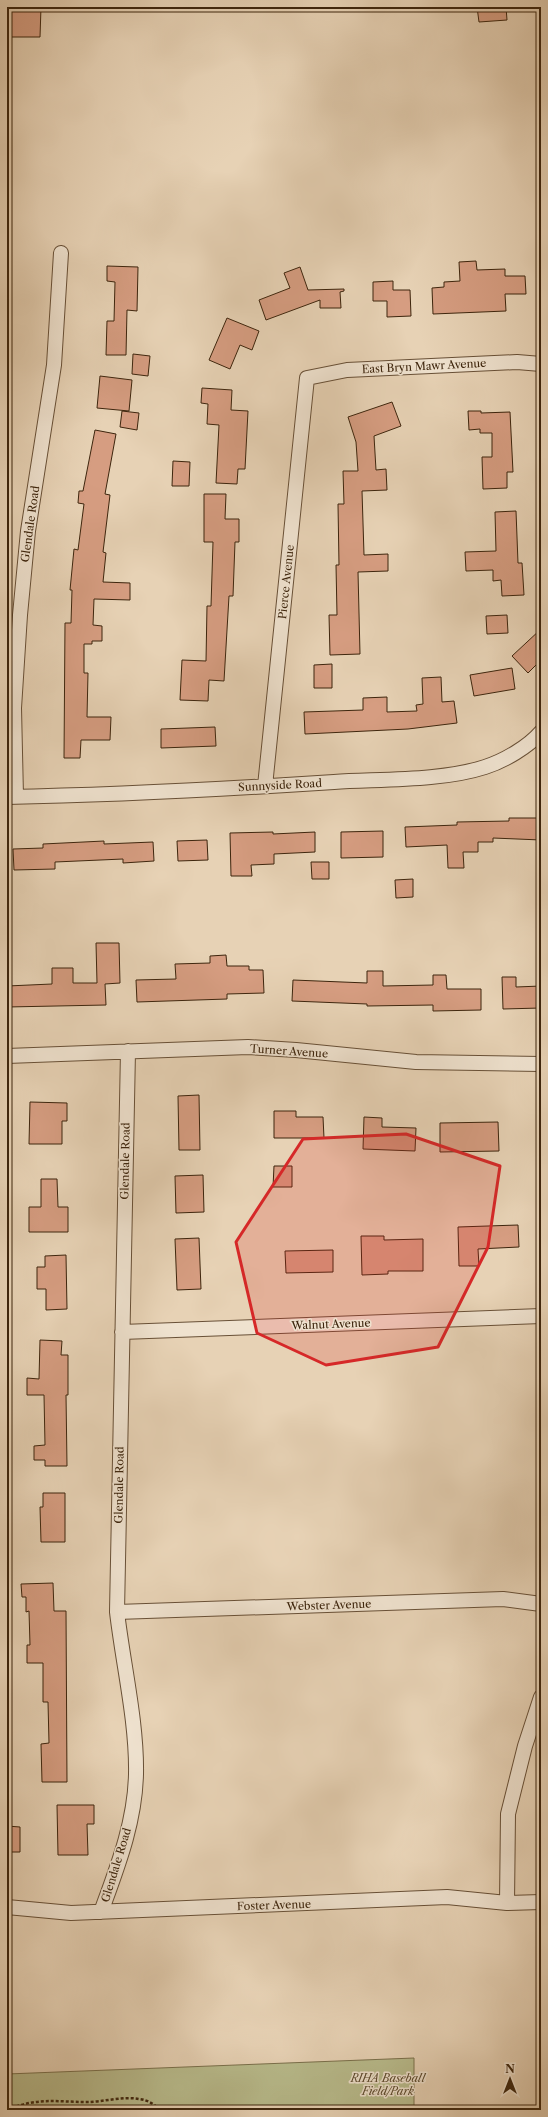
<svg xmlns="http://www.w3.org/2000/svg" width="548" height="2117" viewBox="0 0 548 2117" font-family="'Libre Caslon Text',serif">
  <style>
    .green { fill: #b8bb8c; stroke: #7a704c }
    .building { fill: #d69d81; stroke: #3d250d }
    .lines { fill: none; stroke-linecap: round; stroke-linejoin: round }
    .minor-casing { stroke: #685037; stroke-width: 16 }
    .path { stroke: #3d250d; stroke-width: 2.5; stroke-dasharray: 3 2; stroke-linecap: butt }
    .minor { stroke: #efe2cf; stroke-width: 14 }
    .marked { fill: #d62828; fill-opacity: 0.2; stroke: #d62828; stroke-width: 3; stroke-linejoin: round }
    .labels { text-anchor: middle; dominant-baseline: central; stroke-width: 3; stroke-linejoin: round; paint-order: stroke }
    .street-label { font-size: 11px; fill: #3d250d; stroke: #efe2cf }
    .park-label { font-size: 11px; font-style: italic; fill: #5c4a2d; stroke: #efe2cf }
  </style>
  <rect width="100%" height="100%" fill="#e7d2b5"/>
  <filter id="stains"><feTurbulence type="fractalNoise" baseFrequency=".005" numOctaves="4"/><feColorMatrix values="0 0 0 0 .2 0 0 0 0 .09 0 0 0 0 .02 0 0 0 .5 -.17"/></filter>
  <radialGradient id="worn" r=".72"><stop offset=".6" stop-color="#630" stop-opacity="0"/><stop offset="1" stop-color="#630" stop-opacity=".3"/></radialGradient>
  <!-- green -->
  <path class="green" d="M414,2058V2110H7V2074Z"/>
  <!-- building -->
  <path class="building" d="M7,7H41L40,37H7Z
    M477,7H506L507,20L479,22Z
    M476,261L477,270L505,269V276H525L526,294H505L506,311L433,314L432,288L444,287V282L460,281L459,262Z
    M107,266L138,267L137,311L127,310L126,355H106L107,321H114L115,282L107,281Z
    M300,267L308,290L344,289V291L340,292L341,308H320V300L266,320L259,300L290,288L284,273Z
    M393,281V290H410L411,316L387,317V301H373V282Z
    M227,318L259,331L252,350L240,345L230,369L209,360Z
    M133,354L150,356L148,376L132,374Z
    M100,376L132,380L129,411L97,408Z
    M202,388L232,390L231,410L248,411L245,469H238L237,484L216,483L219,425L207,424L208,404L201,403Z
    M392,402L401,426L374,436L376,470L386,469L387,490L362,491L364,555L388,554V571L358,572L360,654L330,655L329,615H337L336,565H339L338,504H344L343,471H358L356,442L348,417Z
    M122,411L139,413L137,430L120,427Z
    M468,411H481V413L510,412L513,472H507V488L483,489L482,457H492V433H480V429L469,430Z
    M95,430L116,434L105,494L110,495L103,552L106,553L103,582L130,583V600L94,599L93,625L102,626V641H92V644H84V673H88L87,717H111L110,740H81L80,758H64L65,623H71L72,590H70L74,549L78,550L84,504L78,503L79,491H83Z
    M173,461L190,462L189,486H172Z
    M204,494H226L225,519H239V542H235L233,596H229L224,681L209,680L208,701L180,700L182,660L206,661L207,606H211L213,542H204Z
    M516,511L518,563H522L524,595L502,596L501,580L493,581V570L466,571L465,552L496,551L495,512Z
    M507,615L508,633L487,634L486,616Z
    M541,629V660L528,673L512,656Z
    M332,664V688H314V665Z
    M512,668L515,689L474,696L470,675Z
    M441,677L442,702L454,701L457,723L408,729L305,734L304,712L363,710V698L387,697V712L417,711L416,705L423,704L422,678Z
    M215,727L216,746L161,748V729Z
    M509,818H541V840L493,838V842H478V852H463L464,868H448L447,845L406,847L405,827L457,825V822L509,821Z
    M383,831V857L341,858V832Z
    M273,832V834L315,832V852L274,854V864L251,865L252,876H231L230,833Z
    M207,840L208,860L178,861L177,841Z
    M104,841V844L153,842L154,861L123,863V859L55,862V869L14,870L13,849L43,848V844Z
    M311,862H329V879H312Z
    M413,879V897L396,898L395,880Z
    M96,943H119L120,983L105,984L106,1005L7,1007V986L52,984V968H73V983H97Z
    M226,955L227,966H249V970H263L264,993L227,994V999L137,1002L136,980L176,979L175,964L210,963V956Z
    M367,971H383V986L433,985V975H446L447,989H481V1010L433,1011V1005L367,1006V1004L292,1001L293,980L367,983Z
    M502,977H516V987L541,986V1008L503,1009Z
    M199,1095L200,1150H179L178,1096Z
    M30,1102L67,1103V1121H62V1144H29Z
    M274,1111H296V1117H323L324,1138H274Z
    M364,1117L382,1118V1127L416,1128L415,1151L363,1149Z
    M498,1122L499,1151L440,1152V1123Z
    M274,1166H292V1187H273Z
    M203,1175L204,1212L176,1213L175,1176Z
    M41,1179H57L58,1207H68V1232H29V1207H41Z
    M518,1225L519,1247L478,1249L479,1266H459L458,1227Z
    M361,1236H384V1240L423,1239V1271H388V1274L362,1275Z
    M199,1238L201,1289L177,1290L175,1239Z
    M333,1250V1272L286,1273L285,1251Z
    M66,1255L67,1309L46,1310V1289H37V1267H45V1256Z
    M40,1340L62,1341L61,1355H68V1395H66L67,1466H45V1460H34V1446L45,1445L44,1395H27V1378L39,1379Z
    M43,1493H65V1542H41L40,1507H43Z
    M53,1583L54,1611H66L67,1782H42L41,1744L49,1743L48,1702H43V1663H27V1645H30L29,1611L26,1612V1597H22L21,1584Z
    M57,1805H94V1824H87L88,1855H58Z
    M7,1826L20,1827V1852H7Z"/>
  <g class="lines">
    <defs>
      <path id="minor" d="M265,786L307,378L347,370L517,362L541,364
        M16,796L14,708L20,615L28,531L54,365L61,253
        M7,797C116,795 226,789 334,782C381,779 442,781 485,767C504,761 528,747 541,732
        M7,1056L248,1047L296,1050L416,1062L541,1064
        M122,1332L541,1316
        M117,1612L503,1599L541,1604
        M507,1903L508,1814L525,1746L541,1697
        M7,1907L71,1913L447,1897L507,1903L541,1902
        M101,1912C117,1868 135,1823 136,1774C137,1722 123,1664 117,1612L128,1051"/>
    </defs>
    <!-- minor casing -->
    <use href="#minor" class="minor-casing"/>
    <!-- path -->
    <path class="path" d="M7,2110C37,2097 57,2102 87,2102C103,2102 123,2096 139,2099C148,2100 154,2104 160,2110"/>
    <!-- minor -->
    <use href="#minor" class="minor"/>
  </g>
  <!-- marked area -->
  <path class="marked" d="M406,1134L500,1166L488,1247L438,1347L326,1365L257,1333L236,1242L303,1139Z"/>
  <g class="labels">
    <!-- street labels -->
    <g class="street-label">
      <text transform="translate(424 366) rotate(-3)">East Bryn Mawr Avenue</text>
      <text transform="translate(30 524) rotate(-82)">Glendale Road</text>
      <text transform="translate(286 582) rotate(-84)">Pierce Avenue</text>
      <text transform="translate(280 785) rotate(-3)">Sunnyside Road</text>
      <text transform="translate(289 1051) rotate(4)">Turner Avenue</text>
      <text transform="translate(125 1161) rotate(-89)">Glendale Road</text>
      <text transform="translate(331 1324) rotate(-2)">Walnut Avenue</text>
      <text transform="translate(119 1485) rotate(-89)">Glendale Road</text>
      <text transform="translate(329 1605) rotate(-2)">Webster Avenue</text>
      <text transform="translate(116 1865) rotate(-73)">Glendale Road</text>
      <text transform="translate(274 1905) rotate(-2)">Foster Avenue</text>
    </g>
    <!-- park labels -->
    <g class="park-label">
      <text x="388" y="2078">RIHA Baseball<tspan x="388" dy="13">Field/Park</tspan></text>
    </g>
  </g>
  <!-- margin -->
  <rect width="548" height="2117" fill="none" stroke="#e7d2b5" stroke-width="24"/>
  <rect x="8" y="8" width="532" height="2101" fill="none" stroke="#3d250d" stroke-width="2"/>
  <rect x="12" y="12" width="524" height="2093" fill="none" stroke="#3d250d"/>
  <!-- north arrow -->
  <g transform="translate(510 2079)" stroke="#efe2cf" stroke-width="3" paint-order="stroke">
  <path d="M0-3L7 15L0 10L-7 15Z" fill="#3d250d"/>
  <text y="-6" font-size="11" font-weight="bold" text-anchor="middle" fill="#3d250d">N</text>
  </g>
  <rect width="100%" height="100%" filter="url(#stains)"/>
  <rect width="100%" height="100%" fill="url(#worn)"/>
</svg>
